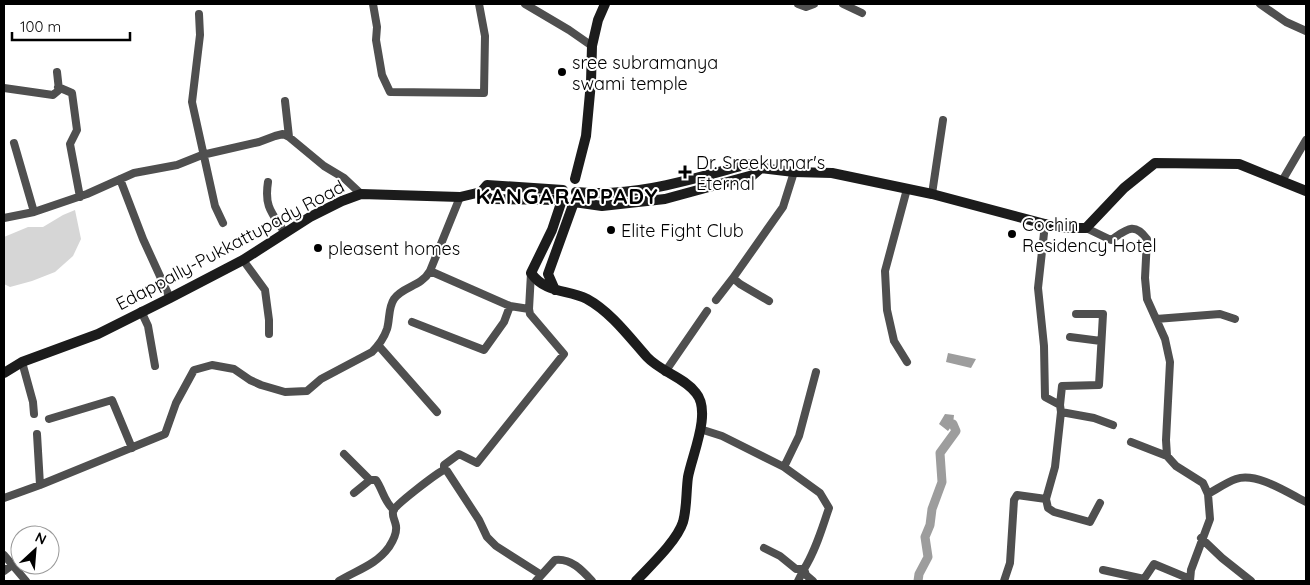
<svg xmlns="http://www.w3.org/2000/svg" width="1310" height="585" viewBox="0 0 1310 585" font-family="Quicksand,sans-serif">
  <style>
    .green { fill: #d6d6d6 }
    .water { fill: #9d9d9d }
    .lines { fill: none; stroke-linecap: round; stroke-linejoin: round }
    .canal { stroke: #9d9d9d; stroke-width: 9 }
    .street { stroke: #4f4f4f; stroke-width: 8 }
    .secondary { stroke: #1c1c1c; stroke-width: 10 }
    .poi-dot { fill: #000; stroke: #fff; stroke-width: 2 }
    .labels { text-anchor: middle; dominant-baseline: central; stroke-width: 4; stroke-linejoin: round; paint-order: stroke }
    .poi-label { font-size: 18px; fill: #000; stroke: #fff; text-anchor: start }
    .street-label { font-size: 18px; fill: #000; stroke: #fff }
    .district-label { font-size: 22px; font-weight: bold; letter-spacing: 1px; fill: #000; stroke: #fff }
  </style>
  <rect width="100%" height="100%" fill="#fff"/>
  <!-- green -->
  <path class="green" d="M75,210L81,239L73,256L55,272L32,281L10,287L4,284V237L28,227H43L63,215Z"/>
  <!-- water -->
  <path class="water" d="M948,353L976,359L971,368L946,362Z
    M945,414L954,415L953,424L948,431L939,424Z"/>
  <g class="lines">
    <!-- canal -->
    <path class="canal" d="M918,581L919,574L928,557L925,537L930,525L932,509L942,482L940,453L956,431L953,424"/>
    <!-- street -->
    <path class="street" d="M373,4L377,27L376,40L382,75L390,92L484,93L485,36L479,4
      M525,4L569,30L592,46
      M798,4L806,7L814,4
      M843,4L862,13
      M1260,4L1286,22L1306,31
      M199,14L200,35L192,102L215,206L223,223
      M58,87L72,93L77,130L70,144L80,197
      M4,88L53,95L59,90L57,72
      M285,101L289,137L324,166L344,178L361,194
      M14,143L34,212
      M120,179L143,239L170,298
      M1282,181L1306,140
      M268,182C264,207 272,213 285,233
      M932,194L943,120
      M4,218L34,212L87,194L134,173L177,165L202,155L259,142L275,136L283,134L289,137
      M1045,224L1038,288L1044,346L1045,397L1060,405L1061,412L1055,467L1046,499L1048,508L1054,512L1090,522L1100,503
      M1086,228L1111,240C1126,230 1134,221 1147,239L1145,278L1147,299L1165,339L1170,362L1166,440L1167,456L1176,466L1203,483L1208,494L1210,519L1191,570L1190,581
      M243,260L265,290L269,320V334
      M430,271L510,306L529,309
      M716,300L733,278
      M769,301L740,284L733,278L783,207L794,172
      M141,311L148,326L155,366
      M1156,319L1220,314L1235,319
      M412,322L484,350L504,322L510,306
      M1070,337L1101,341
      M378,345L437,412
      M22,362L33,402L34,414
      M907,362L894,341L887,310L885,271L907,189
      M665,372L707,311
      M1060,405L1062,386L1099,385L1103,314H1076
      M1061,412L1094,418L1113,425
      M49,419L112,400L132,448
      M700,429L722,436L784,467L820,493L829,508C822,528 816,550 804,569L806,575L813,581
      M37,434L40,485
      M1131,442L1167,456
      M344,454L370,480H376C383,490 384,502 394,510
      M784,467L799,436L816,372
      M444,470V465L459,454L477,463L564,354L530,314L529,309L531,273
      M354,493L370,480
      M1208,494C1217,489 1227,482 1236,479C1257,472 1288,493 1306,502
      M4,498L40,485L165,434L176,403L194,370L212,365L234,369L250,380L261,385L285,392L307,391L321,379L372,352C378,346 384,338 387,329C390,319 388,308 394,299C403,286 421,287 430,271L460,197
      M1201,538L1222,558L1251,581
      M764,548L780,556L796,569H804
      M4,555L26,581
      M1103,570L1144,579L1154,564L1190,579
      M4,571L12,565
      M339,581C357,570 376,565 389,547C393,541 397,533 396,526C395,520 392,517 393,511C395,505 437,473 444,470L447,471L479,520L487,537L496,546L540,574
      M536,581L555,560C571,558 582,570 592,581
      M798,581L804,569
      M1004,581L1010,563L1014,500L1017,495L1046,499"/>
    <!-- secondary -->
    <path class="secondary" d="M575,179L586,136L591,82L592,46L598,20L605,4
      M481,192L490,199L562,200L552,230L531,273C546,294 567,289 587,299C611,312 630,338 647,357C661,372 684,377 696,393C712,412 692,455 688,477C686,491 687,508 683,522C677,541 650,566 636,581
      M576,192C635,198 692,179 748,164L761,168L794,172L832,173L932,194L1045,224L1067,228H1086L1124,188L1155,163L1239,164L1306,191
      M555,290L548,274L574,202L602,206L665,199L753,175L761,168
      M4,373L22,362L98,334L170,298L243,260L310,217L342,201L361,194L460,197L481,192L487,185L563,190"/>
  </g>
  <!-- markers -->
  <g class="poi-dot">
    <circle cx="562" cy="72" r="5"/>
    <path d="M682.5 164.5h5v5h5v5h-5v5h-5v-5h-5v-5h5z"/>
    <circle cx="611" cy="230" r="5"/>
    <circle cx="1012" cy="234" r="5"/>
    <circle cx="318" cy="248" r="5"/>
  </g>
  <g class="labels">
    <!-- poi labels -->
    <g class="poi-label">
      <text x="572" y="62">sree subramanya<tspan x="572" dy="21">swami temple</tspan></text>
      <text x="696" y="162">Dr. Sreekumar's<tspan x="696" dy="21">Eternal</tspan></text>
      <text x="1022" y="224">Cochin<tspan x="1022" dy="21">Residency Hotel</tspan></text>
      <text x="621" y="230">Elite Fight Club</text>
      <text x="328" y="248">pleasent homes</text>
    </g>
    <!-- street labels -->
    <g class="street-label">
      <text transform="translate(230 245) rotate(-28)">Edappally-Pukkattupady Road</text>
    </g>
    <!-- district labels -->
    <g class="district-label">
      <text x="567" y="196">KANGARAPPADY</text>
    </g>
  </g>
  <!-- border -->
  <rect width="1310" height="585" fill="none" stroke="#000000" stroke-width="10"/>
  <!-- north arrow -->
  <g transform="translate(35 550) rotate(26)"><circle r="24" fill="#ffffff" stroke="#999999"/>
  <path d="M0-4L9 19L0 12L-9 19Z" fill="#000000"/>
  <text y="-8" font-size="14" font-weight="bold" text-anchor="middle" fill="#000000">N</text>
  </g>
  <!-- scale -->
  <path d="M12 32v8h118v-8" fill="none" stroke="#000000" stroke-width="2.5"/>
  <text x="20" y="32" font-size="15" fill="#000000" stroke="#ffffff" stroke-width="4" paint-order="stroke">100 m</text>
</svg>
